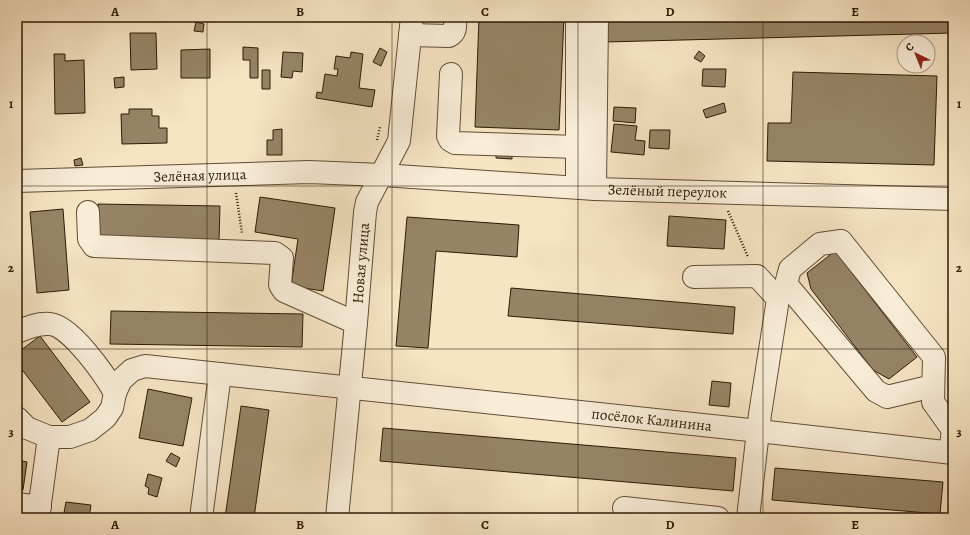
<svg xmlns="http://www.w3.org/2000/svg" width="970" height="535" viewBox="0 0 970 535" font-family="Alegreya,serif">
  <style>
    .building { fill: #968467; stroke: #2e1b04 }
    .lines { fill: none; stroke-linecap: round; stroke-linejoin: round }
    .minor-casing { stroke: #604d34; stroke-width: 24 }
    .path { stroke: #2e1b04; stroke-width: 2.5; stroke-dasharray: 1 2; stroke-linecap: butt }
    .minor { stroke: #f9edd8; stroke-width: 22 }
    .grid { fill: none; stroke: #2e1b04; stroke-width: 1; stroke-opacity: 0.55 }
    .labels { text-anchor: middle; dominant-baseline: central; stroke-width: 3; stroke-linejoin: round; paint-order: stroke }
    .street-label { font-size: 15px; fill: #2e1b04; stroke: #f9edd8 }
    .neatline { fill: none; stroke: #2e1b04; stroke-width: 1.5 }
    .grid-label { font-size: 13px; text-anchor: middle; font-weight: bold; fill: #2e1b04 }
  </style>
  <rect width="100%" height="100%" fill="#f6e4c3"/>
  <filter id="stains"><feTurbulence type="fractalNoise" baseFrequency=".005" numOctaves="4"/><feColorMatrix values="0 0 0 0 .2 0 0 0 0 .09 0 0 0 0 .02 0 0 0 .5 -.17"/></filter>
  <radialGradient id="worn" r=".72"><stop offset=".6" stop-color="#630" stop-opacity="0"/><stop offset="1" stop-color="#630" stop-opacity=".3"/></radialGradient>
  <!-- building -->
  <path class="building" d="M479,17H564L559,130L475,127Z
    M607,17H953V33L605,42Z
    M196,22L204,24L203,32L194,31Z
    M130,33H156L157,69L131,70Z
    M243,47L258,48V78H250V60H243Z
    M380,48L387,52L381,66L373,62Z
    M210,49V78H181V50Z
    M699,51L705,56L701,62L694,58Z
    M283,52L303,53L302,72L293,71L292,78L281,77Z
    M351,52L363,54L359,88L375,90L372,107L316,98L317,92L322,93L325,74L337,76L338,69H334L336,56L350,58Z
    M54,54H65V61L84,60L85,113L55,114Z
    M703,69H726L725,87L702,86Z
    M262,70H270V89H262Z
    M793,72L937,76L934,165L767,161L768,123H791Z
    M124,77V87L115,88L114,78Z
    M724,103L726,112L706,118L703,110Z
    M614,107L636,108L635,123L613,121Z
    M129,109H152V116H159V128H167V143L122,144L121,114H129Z
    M614,124L637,126L635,140L645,141L644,155L611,152Z
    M282,129V155H267V140H273V130Z
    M650,130H670L669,149L649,148Z
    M496,152H512V159L496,158Z
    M81,158L83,165L75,166L74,160Z
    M260,197L335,208L323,291L291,286L298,239L255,232Z
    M98,204L220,206L219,241L98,239Z
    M63,209L69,290L37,293L30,212Z
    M669,216L726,220L724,249L667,246Z
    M407,217L519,225L517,257L436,251L428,348L396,346Z
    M835,251L917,357L889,379L873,370L811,289L807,273Z
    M511,288L735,307L733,334L508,316Z
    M111,311L303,314L302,347L110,344Z
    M40,336L90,402L62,422L17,363V353Z
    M712,381L731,383L729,407L709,405Z
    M148,389L192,398L183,446L139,438Z
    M241,406L269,410L254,518H225Z
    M383,428L736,458L733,491L380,461Z
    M171,453L180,458L176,467L166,461Z
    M17,460L27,462L23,490L17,489Z
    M775,468L943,482L940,514L772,500Z
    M148,474L162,478L157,497L148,494L149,488L145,486Z
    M66,502L91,505L89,518H63Z"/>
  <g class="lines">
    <defs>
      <g id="minor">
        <path d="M410,35L449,36C457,32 455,24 455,17"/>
        <path d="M451,74L448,136L450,140L455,143L577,147"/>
        <path id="s1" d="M17,181L309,172L382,175L595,189L953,199"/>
        <path d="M577,187V17"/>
        <path d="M595,189L597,17"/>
        <path d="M88,212L89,239L94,246L275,253L282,258L280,285L284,291L356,323"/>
        <path d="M694,277L757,276L778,299L760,414L748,518"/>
        <path d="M17,332C28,327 38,323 50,324C71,326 105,375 115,393"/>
        <path d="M933,386L887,397L876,391L786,284L790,269L820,244L841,241L934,357L933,402L953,430L950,452"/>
        <path d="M17,418L27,428L49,437"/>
        <path d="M17,504L40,507"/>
        <path d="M624,508L718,518"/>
        <path id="s2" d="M38,518L49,437H70L90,430L105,418L112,408L115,393L121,380L132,370L145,366L759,431L953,453"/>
        <path d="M201,518L220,374"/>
        <path id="s3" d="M337,518L356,323L365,212L367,202L399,141L412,17"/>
      </g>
    </defs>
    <!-- minor casing -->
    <use href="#minor" class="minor-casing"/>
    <!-- path -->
    <path class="path" d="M377,140L380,127
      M236,193L242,233
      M728,211L748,257"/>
    <!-- minor -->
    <use href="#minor" class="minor"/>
  </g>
  <!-- grid -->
  <path class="grid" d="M207,17V518M392,17V518M578,17V518M763,17V518M17,186H953M17,349H953"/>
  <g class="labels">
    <!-- street labels -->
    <g class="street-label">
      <text stroke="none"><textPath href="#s1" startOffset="183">Зелёная улица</textPath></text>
      <text stroke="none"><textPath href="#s1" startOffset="651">Зелёный переулок</textPath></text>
      <text stroke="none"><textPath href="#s3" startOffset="256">Новая улица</textPath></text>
      <text stroke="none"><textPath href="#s2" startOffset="723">посёлок Калинина</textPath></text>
    </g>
  </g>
  <!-- margin -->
  <rect width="970" height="535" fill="none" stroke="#f6e4c3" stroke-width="44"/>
  <!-- north arrow -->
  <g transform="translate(916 54) rotate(317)"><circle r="19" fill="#f9edd8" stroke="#a89983"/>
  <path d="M0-3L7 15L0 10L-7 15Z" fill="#8f2418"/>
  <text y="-6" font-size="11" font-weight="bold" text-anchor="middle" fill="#2e1b04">С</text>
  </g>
  <rect x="22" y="22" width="926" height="491" class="neatline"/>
  <g class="grid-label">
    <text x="115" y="16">A</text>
    <text x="300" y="16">B</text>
    <text x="485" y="16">C</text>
    <text x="670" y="16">D</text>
    <text x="855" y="16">E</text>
    <text x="11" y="108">1</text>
    <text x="959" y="108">1</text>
    <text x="11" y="272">2</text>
    <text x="959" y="272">2</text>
    <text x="11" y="436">3</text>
    <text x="959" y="436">3</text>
    <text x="115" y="529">A</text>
    <text x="300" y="529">B</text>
    <text x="485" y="529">C</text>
    <text x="670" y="529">D</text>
    <text x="855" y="529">E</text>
  </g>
  <rect width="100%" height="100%" filter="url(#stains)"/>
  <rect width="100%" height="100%" fill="url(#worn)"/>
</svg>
